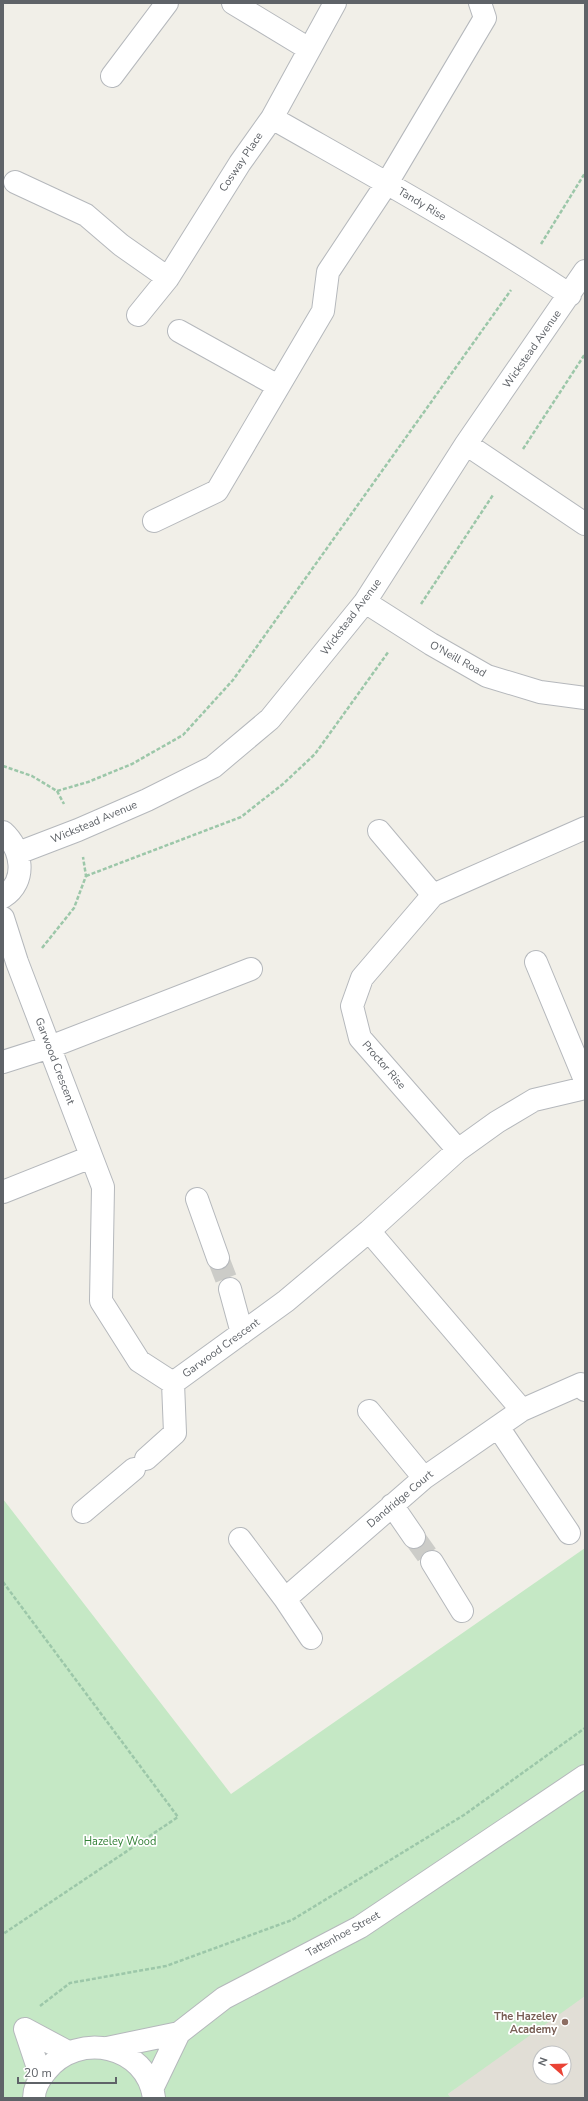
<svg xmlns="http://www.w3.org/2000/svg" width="588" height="2101" viewBox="0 0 588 2101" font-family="'Nunito Sans',sans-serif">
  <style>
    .education { fill: #e1ded6; fill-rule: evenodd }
    .green { fill: #c5e8c5 }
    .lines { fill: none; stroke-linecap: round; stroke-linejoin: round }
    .minor-tunnel { stroke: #ccccc8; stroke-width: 22; stroke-dasharray: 22 11; stroke-linecap: butt }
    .minor-casing { stroke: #b5b8bc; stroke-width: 24 }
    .path { stroke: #9cc7a9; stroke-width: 2.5; stroke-dasharray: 4 2; stroke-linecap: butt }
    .minor { stroke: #fff; stroke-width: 22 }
    .education-dot { fill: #8d6e63; stroke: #fff; stroke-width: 1.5 }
    .labels { text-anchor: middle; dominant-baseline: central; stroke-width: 3.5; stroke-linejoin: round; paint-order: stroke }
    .street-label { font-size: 11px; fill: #5f6368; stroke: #fff }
    .park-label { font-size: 11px; fill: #348238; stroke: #fff }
    .education-label { font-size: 11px; font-weight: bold; fill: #785e54; stroke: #fff; text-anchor: end }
  </style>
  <rect width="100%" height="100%" fill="#f1efe8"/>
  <!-- education -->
  <path class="education" d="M585,1991V2098H451L448,2094ZM540,2053H564V2077H540Z"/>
  <!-- green -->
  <path class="green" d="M3,1499L231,1794L585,1548V1996L448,2094L451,2098H3Z"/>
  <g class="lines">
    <!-- minor-tunnel -->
    <path class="minor-tunnel" d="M218,1258L230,1289
      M414,1537L432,1562"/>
    <defs>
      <path id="minor" d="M233,3L309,49
        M112,76L167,3
        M272,118C372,175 474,231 570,295
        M15,182L86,215L121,245L168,278
        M138,315L168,278L240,163L272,118L335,3
        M179,331L278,386
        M466,444L585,524
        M154,521L217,491L323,311L328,272L387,183L485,18L480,3
        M365,602L431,644L487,676L540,692L585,698
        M379,831L433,895
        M3,832C22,849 28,881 3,897
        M18,853L78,830L147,800L213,767L270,719L365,602L466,444L585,271
        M3,918L17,962L103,1187L101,1301L139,1361L173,1383L286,1301L369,1231L458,1150L497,1122L534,1100L585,1088
        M536,962L585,1080
        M3,1062L50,1047L251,969
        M458,1150L360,1038L352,1006L362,978L433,895L585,828
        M3,1192L91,1157
        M197,1199L218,1258
        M369,1231L522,1410L581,1384L585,1390
        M230,1289L242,1333
        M369,1411L424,1478
        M498,1427L569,1533
        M146,1459L175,1433L173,1383
        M392,1505L414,1537
        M83,1512L134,1469
        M240,1539L285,1599L424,1478L522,1410
        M432,1562L462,1611
        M285,1599L311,1638
        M25,2029L41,2077
        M25,2029L68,2052
        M107,2048L179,2033L224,1998L360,1927L585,1776
        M152,2089L179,2033
        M34,2098C34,2088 40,2078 46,2071C78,2030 147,2045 154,2098"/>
    </defs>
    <!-- minor casing -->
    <use href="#minor" class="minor-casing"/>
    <!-- path -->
    <path class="path" d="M541,244L585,173
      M523,449L585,354
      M421,604L493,495
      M3,766L32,776L57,791L88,782L132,764L183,735L233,680L511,290
      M57,791L64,804
      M86,876L241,817L283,784L315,754L389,651
      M42,948L74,908L86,876L83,857
      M3,1582L178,1817L3,1934
      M40,2006L70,1983L166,1966L292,1920L464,1815L585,1728"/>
    <!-- minor -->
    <use href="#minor" class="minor"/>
  </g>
  <!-- markers -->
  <circle class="education-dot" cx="565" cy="2022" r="4"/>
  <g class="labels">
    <!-- street labels -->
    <g class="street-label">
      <text transform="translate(241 162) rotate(-56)">Cosway Place</text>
      <text transform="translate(422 204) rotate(31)">Tandy Rise</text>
      <text transform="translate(532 349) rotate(-55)">Wickstead Avenue</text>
      <text transform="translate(351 617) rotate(-53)">Wickstead Avenue</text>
      <text transform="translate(458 659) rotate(29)">O'Neill Road</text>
      <text transform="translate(94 822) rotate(-23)">Wickstead Avenue</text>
      <text transform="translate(55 1061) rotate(69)">Garwood Crescent</text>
      <text transform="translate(384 1065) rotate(49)">Proctor Rise</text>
      <text transform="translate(221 1348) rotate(-36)">Garwood Crescent</text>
      <text transform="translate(400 1499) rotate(-40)">Dandridge Court</text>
      <text transform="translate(343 1934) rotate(-29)">Tattenhoe Street</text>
    </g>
    <!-- park labels -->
    <g class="park-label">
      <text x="120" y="1841">Hazeley Wood</text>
    </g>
    <!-- education labels -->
    <g class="education-label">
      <text x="557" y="2016">The Hazeley<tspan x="557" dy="13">Academy</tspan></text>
    </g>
  </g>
  <!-- border -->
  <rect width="588" height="2101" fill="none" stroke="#5f6368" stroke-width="8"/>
  <!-- north arrow -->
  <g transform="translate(552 2065) rotate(290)"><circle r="19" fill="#ffffff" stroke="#bfc1c3"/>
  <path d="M0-3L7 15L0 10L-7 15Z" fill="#ea4335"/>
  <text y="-6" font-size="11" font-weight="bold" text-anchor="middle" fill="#5f6368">N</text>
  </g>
  <!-- scale -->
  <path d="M18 2077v6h98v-6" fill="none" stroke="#5f6368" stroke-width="2"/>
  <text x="24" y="2077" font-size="12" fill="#5f6368" stroke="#ffffff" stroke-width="3" paint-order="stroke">20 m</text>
</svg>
